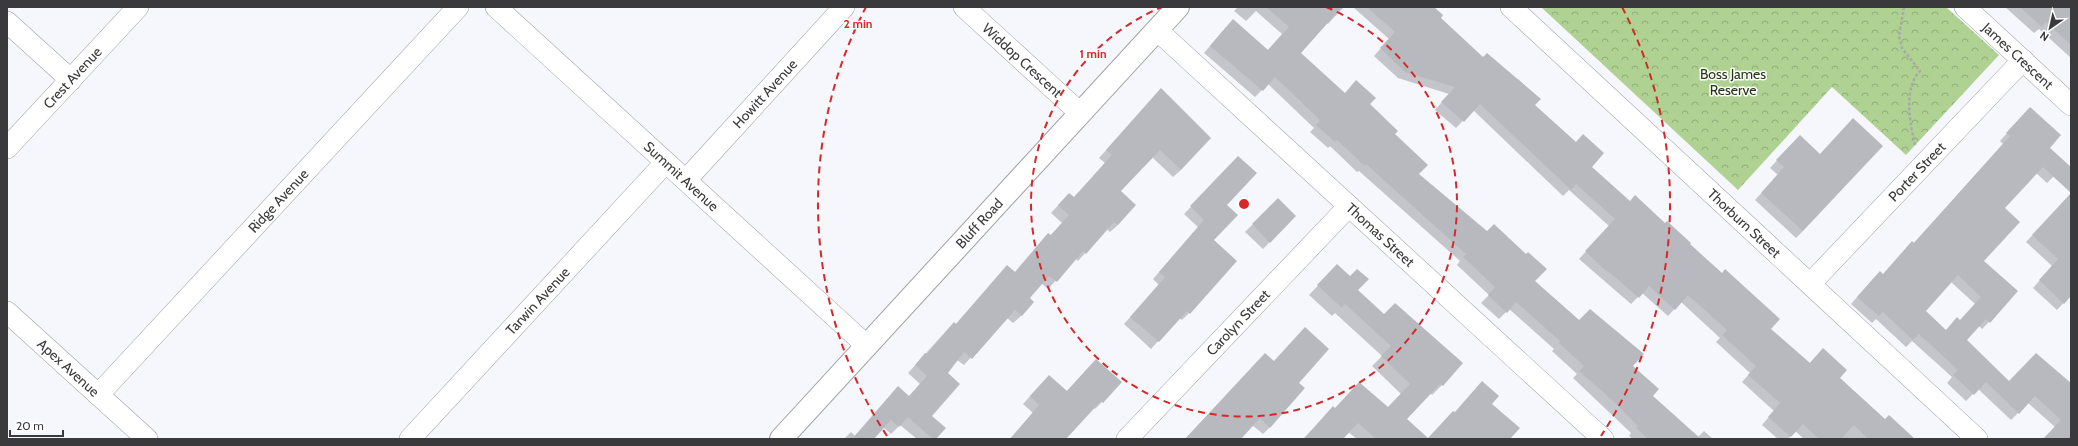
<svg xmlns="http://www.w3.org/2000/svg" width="2078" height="446" viewBox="0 0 2078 446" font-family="Cabin,sans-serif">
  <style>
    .park { fill: url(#park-crowns) }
    .shadow { fill: #0003; fill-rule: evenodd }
    .building { fill: #b8b9bf; fill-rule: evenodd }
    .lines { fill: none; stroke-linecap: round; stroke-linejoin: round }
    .minor-casing { stroke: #a0a0a6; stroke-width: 22 }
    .secondary-casing { stroke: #a0a0a6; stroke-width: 24 }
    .path { stroke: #a8a8ad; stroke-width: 2.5; stroke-dasharray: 3 2; stroke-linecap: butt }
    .minor { stroke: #fff; stroke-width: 21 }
    .secondary { stroke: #fff; stroke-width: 22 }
    .ring { fill: none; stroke: #d62828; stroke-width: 2; stroke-dasharray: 7 5 }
    .labels { text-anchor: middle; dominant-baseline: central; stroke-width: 3; stroke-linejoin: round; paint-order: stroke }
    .street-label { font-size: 14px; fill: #3a3a3d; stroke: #fff }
    .park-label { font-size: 14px; fill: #253714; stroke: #fff }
    .centre { fill: #d62828; stroke: #fff; stroke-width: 2 }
    .ring-label { font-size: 12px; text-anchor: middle; font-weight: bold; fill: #d62828; stroke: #fff; stroke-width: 3; stroke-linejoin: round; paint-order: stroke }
  </style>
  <defs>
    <pattern id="park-crowns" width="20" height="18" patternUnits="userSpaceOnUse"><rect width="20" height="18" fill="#afd292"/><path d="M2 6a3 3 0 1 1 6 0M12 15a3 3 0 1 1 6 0" fill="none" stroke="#8fab78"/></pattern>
  </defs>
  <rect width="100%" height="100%" fill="#f6f7fd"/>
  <!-- park -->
  <path class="park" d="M1541,7H1946L1999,55L1906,155L1832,87L1738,190Z"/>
  <!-- shadow -->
  <path class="shadow" d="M1238,7H1344L1328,24L1326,23L1300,53L1344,94L1369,104L1394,134L1418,174L1534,281L1632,366L1652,396L1698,437L1704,431L1713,439H1633L1629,436L1631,433L1573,378L1577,374L1552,351L1554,349L1509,309L1499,319L1481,303L1489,295L1457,265L1460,261L1359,171L1357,172L1330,146L1328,148L1310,132L1314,128L1268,84L1255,97L1204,53L1226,27L1268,50L1282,34L1256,11L1246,21L1234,11Z
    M1353,7H1433L1439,18L1483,58L1516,81L1518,79L1539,99L1533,105L1590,167L1770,329L1809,364L1816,356L1885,420L1913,439H1804L1795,431L1788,439H1778L1762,425L1774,411L1742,382L1750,373L1716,342L1720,338L1681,302L1668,316L1642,293L1631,304L1579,259L1609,226L1569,190L1563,196L1473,110L1456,128L1435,110L1449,94L1398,78L1374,56L1389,39Z
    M2005,7H2071V58L2039,29L2034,33Z
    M1161,89L1181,170L1173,177L1152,157L1119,191L1118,225L1110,232L1107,229L1078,261L1076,259L1048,289L1041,283L1029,298L1033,302L1021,316L1013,323L1007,318L964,365L957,360L946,373L931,416L935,439H917L900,425L891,434L883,427L868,439H844L851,432L855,436L909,397L920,384L908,373L946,331L954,323L956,324L1007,266L1015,273L1050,236L1062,223L1051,213L1061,202L1074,198L1105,163L1099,158Z
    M2023,115L2048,148L2054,176L2047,183L2036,173L2004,208L1983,261L1989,322L1982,329L1979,326L1965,340L2009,383L2071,385V439H2044L2055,427L2028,403L2011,420L1978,389L1966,401L1947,383L1952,377L1912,341L1906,347L1876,319L1872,323L1851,304L1873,279L1883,275L1913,244L2003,144L2000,141ZM1951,282L1975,304L1960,321L1945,331L1924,311Z
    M1793,143L1803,231L1796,238L1755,200L1778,175L1770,168Z
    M1239,157L1226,205L1212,241L1235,261L1189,313L1182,320L1179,318L1151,349L1124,324L1159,285L1153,279L1198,227L1184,214Z
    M2071,194V295L2057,310L2033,288L2052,266L2026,242Z
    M1278,199L1295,216L1263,249L1245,232Z
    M1328,275L1357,290L1442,385L1432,395L1430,393L1406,419L1427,439H1357L1348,432L1342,439H1303L1333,407L1335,409H1387L1401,394L1372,366L1382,356L1335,313L1332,316L1309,295Z
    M1305,328L1297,383L1270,427L1263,434L1252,425L1239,439H1185L1258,361L1274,362Z
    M1089,367L1102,402L1095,409L1094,407L1064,439H1010L1033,413L1023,404L1042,383L1066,392Z"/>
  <!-- building -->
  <path class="building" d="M1266,7H1342L1301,53L1345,93L1356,80L1376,98L1370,104L1398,131L1395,134L1428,165L1419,174L1487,231L1494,224L1526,254L1528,252L1547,269L1535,281L1579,320L1590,309L1644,354L1633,366L1659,389L1653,396L1701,439H1648L1636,428L1638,426L1612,400L1579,371L1584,366L1559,343L1560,341L1516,302L1507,313L1488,295L1495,287L1463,257L1466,254L1366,164L1365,166L1337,140L1335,142L1316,125L1320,120L1275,77L1263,91L1210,46L1233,19L1268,50L1289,27Z
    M1367,7H1434L1443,15L1441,18L1483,57L1487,53L1541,99L1535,105L1576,142L1583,134L1604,153L1592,167L1630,201L1635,195L1665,223L1667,221L1691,243L1690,244L1722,273L1725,269L1780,319L1771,329L1810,363L1823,348L1847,370L1840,378L1885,419L1889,415L1915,439H1868L1854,425L1841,439H1819L1803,424L1791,437L1768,417L1780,403L1748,375L1756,366L1722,335L1727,330L1688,295L1675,310L1649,286L1639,298L1608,271L1607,272L1585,251L1615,219L1576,184L1571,190L1480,104L1464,122L1441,102L1455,87L1405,72L1380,48L1395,32Z
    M2020,7H2071V45L2046,22L2042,27Z
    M1161,88L1211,138L1181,170L1160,150L1121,191L1136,205L1118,225L1114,222L1086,254L1083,251L1057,282L1049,276L1030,298L1034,302L1022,316L1015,310L972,359L964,352L948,373L960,384L932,416L946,428L936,439H933L908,417L899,427L891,420L874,439H852L898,386L909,396L927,376L915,365L925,353L927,354L954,322L956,324L1007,265L1015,272L1048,233L1051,235L1069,215L1058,205L1069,193L1074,197L1112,155L1106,150Z
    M2030,107L2061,135L2050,148L2071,167V193L2043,167L2005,208L2020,222L1984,261L2018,291L1990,323L1986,319L1967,340L2009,381L2036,353L2071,383V439H2043L2061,420L2035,396L2019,414L1986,382L1974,395L1953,375L1958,370L1919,334L1913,340L1883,312L1879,316L1857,297L1880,271L1883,274L1912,241L1914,243L2010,136L2006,133ZM1958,275L1981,297L1960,320L1957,317L1946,330L1926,311Z
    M1853,118L1883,146L1803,231L1761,193L1784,167L1776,160L1800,135L1820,154Z
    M1238,156L1257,173L1227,205L1238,215L1214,240L1237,261L1190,314L1187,311L1159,342L1130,317L1165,277L1159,272L1204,220L1190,206Z
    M2071,193V296L2064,304L2039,280L2058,259L2032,235Z
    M1278,198L1296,216L1270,243L1252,224Z
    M1337,264L1350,276L1357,269L1369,279L1358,290L1384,314L1395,303L1463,363L1443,386L1440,384L1407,419L1428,438L1453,411L1455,412L1482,381L1499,396L1492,404L1520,428L1510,439H1376L1358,423L1343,439H1304L1333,406L1335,408L1359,382L1388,407L1410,384L1381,356L1391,346L1345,304L1342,308L1317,285Z
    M1305,327L1329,349L1299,383L1305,388L1270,428L1260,418L1241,439H1185L1265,353L1274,361Z
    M1096,359L1122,382L1103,403L1101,401L1066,439H1010L1039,405L1030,396L1049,375L1067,391Z"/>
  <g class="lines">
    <defs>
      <g id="minor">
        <path id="s1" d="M496,7L867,346"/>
        <path id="s2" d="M964,7L1080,113"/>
        <path id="s3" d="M1511,7L1977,439"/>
        <path id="s4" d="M1965,7L2071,105"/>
        <path d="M7,22L71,80"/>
        <path id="s5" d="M1157,30L1603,439"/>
        <path id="s6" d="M7,148L138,7"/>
        <path id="s7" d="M686,180L844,7"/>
        <path id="s8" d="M1810,284L2023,60"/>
        <path id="s9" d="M7,312L147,439"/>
        <path id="s10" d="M98,395L458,7"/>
        <path id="s11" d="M410,439L666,162"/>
        <path id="s12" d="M1127,439L1349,206"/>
      </g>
      <g id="secondary">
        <path id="s13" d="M781,439L1178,7"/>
      </g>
    </defs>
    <!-- minor casing -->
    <use href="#minor" class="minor-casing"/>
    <!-- secondary casing -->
    <use href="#secondary" class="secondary-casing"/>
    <!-- path -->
    <path class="path" d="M1904,7L1899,36L1902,48L1920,71C1903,89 1910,123 1915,145"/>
    <!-- minor -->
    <use href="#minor" class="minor"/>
    <!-- secondary -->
    <use href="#secondary" class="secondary"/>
  </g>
  <!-- distance rings -->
  <g class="ring">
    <path d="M1326 7A213 213 0 1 1 1162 7"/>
    <path d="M887 436A426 426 0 0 1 866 7M1622 7A426 426 0 0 1 1601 436"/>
  </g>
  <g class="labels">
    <!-- street labels -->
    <g class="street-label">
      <text stroke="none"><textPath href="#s4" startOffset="72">James Crescent</textPath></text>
      <text stroke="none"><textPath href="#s2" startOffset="79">Widdop Crescent</textPath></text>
      <text stroke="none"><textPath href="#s6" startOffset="96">Crest Avenue</textPath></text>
      <text stroke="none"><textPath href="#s7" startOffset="117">Howitt Avenue</textPath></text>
      <text stroke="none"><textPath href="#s8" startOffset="155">Porter Street</textPath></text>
      <text stroke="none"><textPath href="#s1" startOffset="251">Summit Avenue</textPath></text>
      <text stroke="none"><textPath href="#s10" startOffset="265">Ridge Avenue</textPath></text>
      <text stroke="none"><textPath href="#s13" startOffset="293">Bluff Road</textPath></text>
      <text stroke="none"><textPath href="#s3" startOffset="318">Thorburn Street</textPath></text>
      <text stroke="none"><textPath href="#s5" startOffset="303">Thomas Street</textPath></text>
      <text stroke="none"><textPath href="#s11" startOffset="188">Tarwin Avenue</textPath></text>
      <text stroke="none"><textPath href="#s12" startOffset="161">Carolyn Street</textPath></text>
      <text stroke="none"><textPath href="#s9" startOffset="83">Apex Avenue</textPath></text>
    </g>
    <!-- park labels -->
    <g class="park-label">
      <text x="1733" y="74">Boss James<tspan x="1733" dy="16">Reserve</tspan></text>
    </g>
  </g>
  <circle cx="1244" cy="204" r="6" class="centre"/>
  <g class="ring-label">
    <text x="858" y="28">2 min</text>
    <text x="1093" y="58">1 min</text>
  </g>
  <!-- border -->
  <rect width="2078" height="446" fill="none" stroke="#3a3a3d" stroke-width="16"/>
  <!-- north arrow -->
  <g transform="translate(2050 28) rotate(214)" stroke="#ffffff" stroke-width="3" paint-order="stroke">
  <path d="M0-3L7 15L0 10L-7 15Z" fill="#3a3a3d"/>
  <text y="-6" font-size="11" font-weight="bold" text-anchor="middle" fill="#3a3a3d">N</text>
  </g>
  <!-- scale -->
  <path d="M10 430v6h53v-6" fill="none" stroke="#3a3a3d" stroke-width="2"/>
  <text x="16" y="430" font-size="12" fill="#3a3a3d" stroke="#ffffff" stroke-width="3" paint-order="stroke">20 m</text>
</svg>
